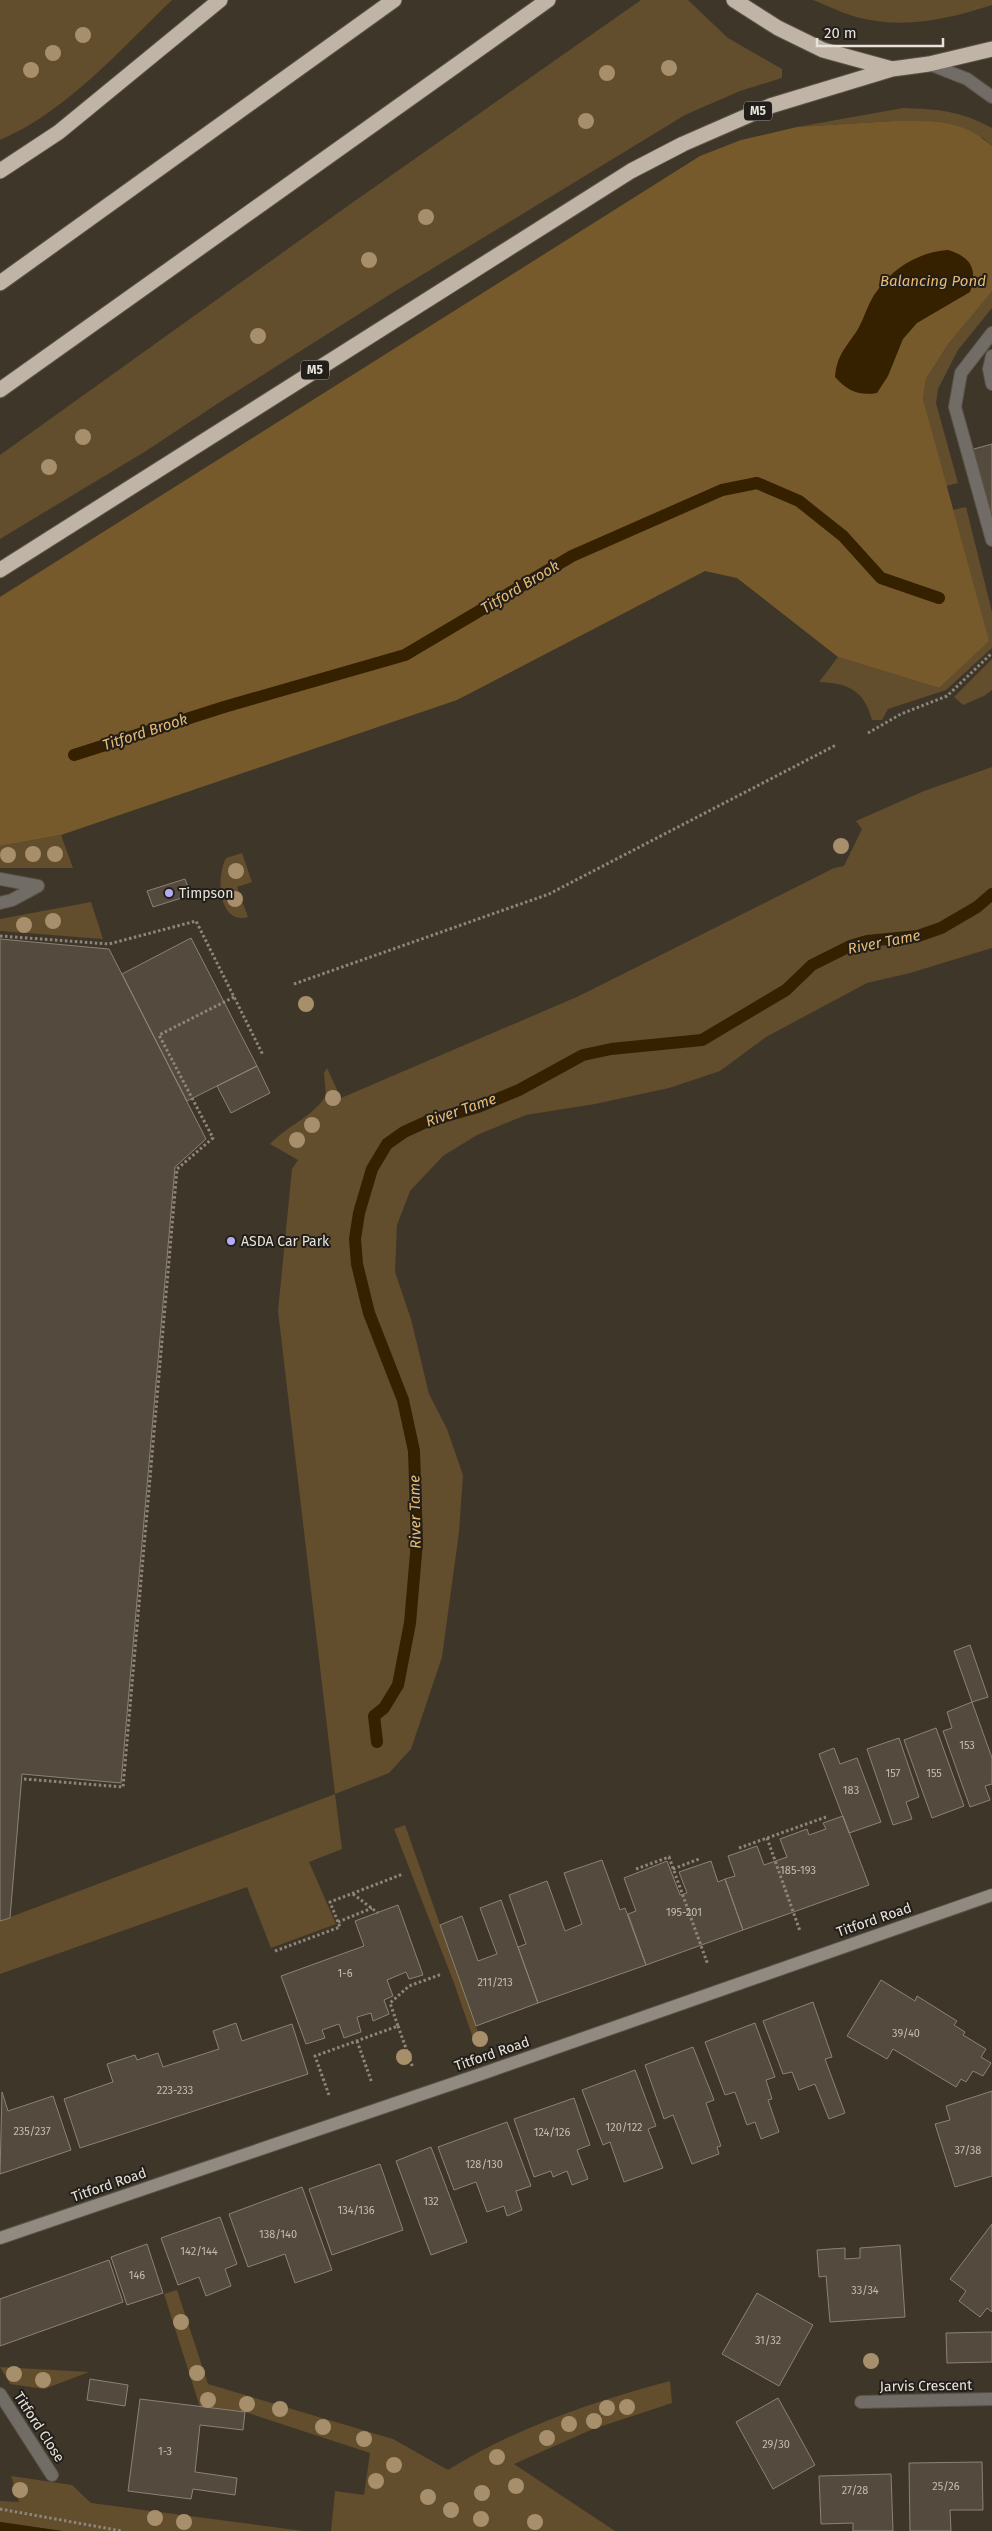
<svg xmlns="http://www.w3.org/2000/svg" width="992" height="2531" viewBox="0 0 992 2531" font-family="'Fira Sans',sans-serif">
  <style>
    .green { fill: #624d2c }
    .forest { fill: #775a2b }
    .water { fill: #352100 }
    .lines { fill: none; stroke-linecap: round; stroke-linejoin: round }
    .stream { stroke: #352100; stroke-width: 12 }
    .building { fill: #544b3e; stroke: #8c8274 }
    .lane-casing { stroke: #5a5246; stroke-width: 14 }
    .street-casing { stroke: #5a5246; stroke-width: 14 }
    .secondary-casing { stroke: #5a5246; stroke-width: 14 }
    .highway-casing { stroke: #5a5246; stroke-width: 17 }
    .path { stroke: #8e867c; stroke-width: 3; stroke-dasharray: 2.5 2.5; stroke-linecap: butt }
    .lane { stroke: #716d66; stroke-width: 12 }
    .street { stroke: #716d66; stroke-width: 12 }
    .secondary { stroke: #908a80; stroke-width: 12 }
    .highway { stroke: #bfb4a5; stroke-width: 15 }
    .tree { fill: #a88f6b }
    .poi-dot { fill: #b3adf9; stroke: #221e19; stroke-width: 2 }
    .labels { text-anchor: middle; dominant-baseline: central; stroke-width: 4; stroke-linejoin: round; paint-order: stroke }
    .number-label { font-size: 11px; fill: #c2bcb3 }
    .shield { fill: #221e19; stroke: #aca7a0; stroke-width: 1 }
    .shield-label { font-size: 12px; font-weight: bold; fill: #e7e2da }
    .poi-label { font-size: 14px; fill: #e7e2da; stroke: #221e19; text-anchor: start }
    .street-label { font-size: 14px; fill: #e7e2da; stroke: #221e19 }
    .water-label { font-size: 15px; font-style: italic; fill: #e8ba72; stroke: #221e19 }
  </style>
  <rect width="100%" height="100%" fill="#3f362a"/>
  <!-- green -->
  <path class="green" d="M0,0H172C121,49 66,112 0,140Z
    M641,0H688L728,38L782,69V78L740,91L685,115L389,295L223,400L146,451L0,539V455L349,205Z
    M813,0H992V5C948,19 906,29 860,18C844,14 828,6 813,0Z
    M903,108C938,109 961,111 992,128V146L983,138L893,121L797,127Z
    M992,291V308L958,350L938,389L936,403L958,483L946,486L923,400L926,379L949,343L981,302Z
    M966,507L992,612V648L946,690L888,709L882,720H872C864,690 848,683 819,682L838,657L939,688L988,641L953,510Z
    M992,659V690L984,696L963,705L954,697Z
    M992,767V948L910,973L867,983L766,1037L720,1071L669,1088L595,1104L526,1115L477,1135L443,1156L410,1191L397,1225L395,1272L411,1319L429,1394L447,1429L463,1475L459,1532L442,1657L411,1749L389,1773L335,1794L342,1849L309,1862L336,1924L271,1948L247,1887L0,1974V1921L335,1794L278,1311L292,1169L298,1160L270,1144C288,1125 310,1119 326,1096L324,1073L327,1068L341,1098L579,996L834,868L844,866L862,829L856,821L924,791Z
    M61,835L73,868H0V846Z
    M242,853L252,882L237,887L248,917C218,925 216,876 226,858Z
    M91,902L103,939L0,931V919Z
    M405,1825L480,2038L474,2041L454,1983L394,1829Z
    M177,2290L208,2384L393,2439L448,2470C515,2428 594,2401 670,2381L672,2403L593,2429L514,2464L615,2531H331L335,2491L364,2495L370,2453L245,2412L200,2407L164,2294Z
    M0,2367L89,2372L44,2389L10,2384Z
    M11,2476L72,2485L91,2503L303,2531H62L0,2522V2501L19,2502Z"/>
  <!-- forest -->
  <path class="forest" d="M893,121C931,121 961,118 992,146V291L949,343L926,379L923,399L989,641L939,688L838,657L737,578L705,571L457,700L61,835L0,846V597L700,156L741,140L797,127Z"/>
  <!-- water -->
  <path class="water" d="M948,250C971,257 978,269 970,292L917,323L903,339L888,376L877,393C858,396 848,391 835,377C837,354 846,348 858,329C865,317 868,302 877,291C894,267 919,252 948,250Z
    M0,2522L62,2531H0Z"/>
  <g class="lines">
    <!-- stream -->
    <path class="stream" d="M74,755L224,707L405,655L572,556L722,490L757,483L799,501L843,536L881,578L939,598
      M377,1742L374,1716L384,1708L398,1685L410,1623L417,1542L414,1451L403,1400L369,1313L357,1264L355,1239L359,1213L372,1169L387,1144L404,1132L428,1121L478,1107L519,1090L583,1055L611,1049L702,1040L786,990L812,965L850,946L867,941L918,936L941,928L977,907L992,894"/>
  </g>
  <!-- building -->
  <path class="building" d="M992,444V529L963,452Z
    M185,879L191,895L153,907L147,891Z
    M191,938L257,1066L187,1101L122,974Z
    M0,939L109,949L206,1139L175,1167L121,1783L22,1774L10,1918L0,1921Z
    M257,1066L270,1093L231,1113L217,1086Z
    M970,1645L988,1697L972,1702L954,1651Z
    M972,1702L992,1758V1784L985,1786L990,1800L970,1807L943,1731L952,1728L947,1712Z
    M936,1728L964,1806L932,1818L904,1740Z
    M899,1738L919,1797L906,1802L912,1819L893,1825L867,1749Z
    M834,1748L840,1764L857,1758L881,1822L849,1833L819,1754Z
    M843,1816L869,1885L743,1930L725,1879L735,1876L728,1856L757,1846L764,1865L787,1857L780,1839L807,1829L809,1835L826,1829L823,1823Z
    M602,1860L620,1910L625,1908L646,1965L538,2003L518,1947L526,1944L509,1895L547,1881L565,1931L582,1924L564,1873Z
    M667,1861L680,1895L687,1893L679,1872L711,1861L718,1882L725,1879L743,1930L646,1965L628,1914L636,1911L624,1878Z
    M501,1900L538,2003L476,2026L440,1925L462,1916L478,1961L497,1954L480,1908Z
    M398,1905L423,1975L409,1979L406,1972L387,1980L393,1996L384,2000L389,2014L373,2021L371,2013L357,2017L361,2032L344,2038L339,2024L322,2030L325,2038L306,2044L281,1976L364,1946L355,1921Z
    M881,1980L915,2001L917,1996L957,2021L954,2025L965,2032L963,2035L986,2049L981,2057L991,2063L983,2076L973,2071L966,2082L961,2079L956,2087L893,2049L887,2059L847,2036Z
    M813,2002L832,2057L825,2059L845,2113L829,2119L815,2084L799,2090L792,2072L783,2074L763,2021Z
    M236,2023L242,2041L292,2024L308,2074L80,2148L64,2099L113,2082L107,2064L135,2055L137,2060L158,2053L163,2067L219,2049L213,2031Z
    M755,2023L775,2077L766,2080L772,2099L768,2100L779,2132L761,2139L755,2122L747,2125L735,2092L725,2095L705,2042Z
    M693,2047L714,2100L706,2103L721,2146L717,2147L719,2154L692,2164L673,2115L664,2119L645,2065Z
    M635,2070L656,2126L648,2129L663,2168L624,2182L610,2142L603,2145L582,2090Z
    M992,2091V2176L955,2187L935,2124L950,2120L946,2106Z
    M2,2092L8,2111L53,2096L71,2150L0,2174Z
    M574,2098L590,2145L577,2150L588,2179L572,2185L567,2171L553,2177L551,2171L534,2177L514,2119Z
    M507,2122L531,2186L516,2191L522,2210L507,2216L504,2206L487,2212L476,2182L454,2190L438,2147Z
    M431,2147L467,2242L431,2255L396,2161Z
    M380,2164L403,2230L332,2255L309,2189Z
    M302,2187L332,2270L295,2283L285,2254L248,2267L229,2214Z
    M220,2217L237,2264L225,2269L231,2286L206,2296L199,2277L178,2285L161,2238Z
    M992,2224V2312L987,2308L980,2317L959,2301L966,2291L950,2279Z
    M147,2244L163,2293L127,2305L111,2257Z
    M900,2245L905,2317L830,2322L826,2276L819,2277L817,2250L845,2248V2259L860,2258V2248Z
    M109,2260L123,2302L0,2346V2299Z
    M757,2293L813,2325L779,2386L722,2354Z
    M992,2332V2362L947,2363L946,2333Z
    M90,2379L128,2385L125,2406L87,2400Z
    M778,2398L815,2465L773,2489L736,2422Z
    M140,2399L245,2412L243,2430L200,2425L195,2472L237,2478L235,2495L193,2489L191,2499L128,2491Z
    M982,2462L983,2510H950L951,2531H910L909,2463Z
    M891,2474L893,2531H853V2523L821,2524L819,2476Z"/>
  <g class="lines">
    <defs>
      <path id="lane" d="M992,333L961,373L955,407L992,540
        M992,356L989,369L992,384
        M0,879L38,886
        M0,903L12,900L38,886"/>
      <path id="street" d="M929,64L967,79L992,97
        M0,2394L52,2475
        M861,2402L992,2399"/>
      <path id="secondary" d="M0,2238L484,2073L992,1895"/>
      <path id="highway" d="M734,0L778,28L823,50L892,69L929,64L992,49
        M0,171L59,132L220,0
        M0,283L394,0
        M0,390L548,0
        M0,570L631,171L683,144L770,106L892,69"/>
    </defs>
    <!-- lane casing -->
    <use href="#lane" class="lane-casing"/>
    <!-- street casing -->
    <use href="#street" class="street-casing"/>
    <!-- secondary casing -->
    <use href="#secondary" class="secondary-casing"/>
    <!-- highway casing -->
    <use href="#highway" class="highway-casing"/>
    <!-- path -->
    <path class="path" d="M868,733L901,714L947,696L992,653
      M0,936L109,944L196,921L263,1055
      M294,984L549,894L836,745
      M24,1779L123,1787L177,1169L213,1138L159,1035L234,997
      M767,1838L800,1931
      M739,1848L826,1817
      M636,1869L669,1857L708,1965
      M673,1869L699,1859
      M353,1894L378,1913
      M338,1922L372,1908
      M275,1951L340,1927L330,1902L403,1874
      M398,2026L413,2068
      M357,2041L372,2083
      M329,2095L315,2056L398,2026L390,2003L409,1986L442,1974
      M0,2509L122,2531"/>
    <!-- lane -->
    <use href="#lane" class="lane"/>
    <!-- street -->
    <use href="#street" class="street"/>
    <!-- secondary -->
    <use href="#secondary" class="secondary"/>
    <!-- highway -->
    <use href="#highway" class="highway"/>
  </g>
  <!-- trees -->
  <g class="tree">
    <circle cx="83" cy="35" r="8"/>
    <circle cx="53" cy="53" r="8"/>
    <circle cx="669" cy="68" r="8"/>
    <circle cx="31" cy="70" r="8"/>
    <circle cx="607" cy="73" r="8"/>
    <circle cx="586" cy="121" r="8"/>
    <circle cx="426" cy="217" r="8"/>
    <circle cx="369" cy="260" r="8"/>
    <circle cx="258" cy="336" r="8"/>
    <circle cx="83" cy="437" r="8"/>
    <circle cx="49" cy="467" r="8"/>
    <circle cx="841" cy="846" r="8"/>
    <circle cx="33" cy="854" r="8"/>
    <circle cx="55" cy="854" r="8"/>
    <circle cx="8" cy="855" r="8"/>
    <circle cx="236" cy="871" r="8"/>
    <circle cx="235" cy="899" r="8"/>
    <circle cx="53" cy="921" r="8"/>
    <circle cx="24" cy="925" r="8"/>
    <circle cx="306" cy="1004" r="8"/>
    <circle cx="333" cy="1098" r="8"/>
    <circle cx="312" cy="1125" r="8"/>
    <circle cx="297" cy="1140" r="8"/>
    <circle cx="480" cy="2039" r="8"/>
    <circle cx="404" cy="2057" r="8"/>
    <circle cx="181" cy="2322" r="8"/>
    <circle cx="871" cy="2361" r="8"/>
    <circle cx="197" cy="2373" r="8"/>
    <circle cx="14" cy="2374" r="8"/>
    <circle cx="43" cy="2380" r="8"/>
    <circle cx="208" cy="2400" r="8"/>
    <circle cx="247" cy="2404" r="8"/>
    <circle cx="627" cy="2407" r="8"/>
    <circle cx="607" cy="2408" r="8"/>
    <circle cx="280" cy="2409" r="8"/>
    <circle cx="594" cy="2421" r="8"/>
    <circle cx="569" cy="2424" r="8"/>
    <circle cx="323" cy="2427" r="8"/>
    <circle cx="547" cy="2438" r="8"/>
    <circle cx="364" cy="2439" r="8"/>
    <circle cx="497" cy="2457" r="8"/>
    <circle cx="394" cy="2465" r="8"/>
    <circle cx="376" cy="2481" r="8"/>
    <circle cx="516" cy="2486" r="8"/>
    <circle cx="20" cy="2490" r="8"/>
    <circle cx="482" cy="2493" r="8"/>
    <circle cx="428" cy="2497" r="8"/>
    <circle cx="451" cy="2510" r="8"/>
    <circle cx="155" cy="2518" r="8"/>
    <circle cx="481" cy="2519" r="8"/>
    <circle cx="184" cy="2522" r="8"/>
    <circle cx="535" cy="2522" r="8"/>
  </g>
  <!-- markers -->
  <g class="poi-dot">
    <circle cx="169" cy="893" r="5"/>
    <circle cx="231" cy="1241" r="5"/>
  </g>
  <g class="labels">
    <!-- number labels -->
    <g class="number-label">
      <text x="967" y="1745">153</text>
      <text x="893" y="1773">157</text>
      <text x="934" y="1773">155</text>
      <text x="851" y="1790">183</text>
      <text x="798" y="1870">185-193</text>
      <text x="684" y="1912">195-201</text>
      <text x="345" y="1973">1-6</text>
      <text x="495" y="1982">211/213</text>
      <text x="906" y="2033">39/40</text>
      <text x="175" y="2090">223-233</text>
      <text x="624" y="2127">120/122</text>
      <text x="32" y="2131">235/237</text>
      <text x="552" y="2132">124/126</text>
      <text x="968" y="2150">37/38</text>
      <text x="484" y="2164">128/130</text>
      <text x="431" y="2201">132</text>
      <text x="356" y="2210">134/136</text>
      <text x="278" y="2234">138/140</text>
      <text x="199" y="2251">142/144</text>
      <text x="137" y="2275">146</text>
      <text x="865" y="2290">33/34</text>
      <text x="768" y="2340">31/32</text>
      <text x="776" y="2444">29/30</text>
      <text x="165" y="2451">1-3</text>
      <text x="946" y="2486">25/26</text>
      <text x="855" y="2490">27/28</text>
    </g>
    <!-- shield labels -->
    <g class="shield">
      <rect x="744" y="101.5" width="28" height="19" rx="4"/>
      <rect x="301" y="360.5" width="28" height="19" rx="4"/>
    </g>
    <g class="shield-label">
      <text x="758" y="111">M5</text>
      <text x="315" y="370">M5</text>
    </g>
    <!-- poi labels -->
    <g class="poi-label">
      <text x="179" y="893">Timpson</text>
      <text x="241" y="1241">ASDA Car Park</text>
    </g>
    <!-- street labels -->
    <g class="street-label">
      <text transform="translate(874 1920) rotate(-19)">Titford Road</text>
      <text transform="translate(492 2054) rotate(-19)">Titford Road</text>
      <text transform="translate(109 2185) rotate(-19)">Titford Road</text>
      <text transform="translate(926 2386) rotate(-1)">Jarvis Crescent</text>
      <text transform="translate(39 2427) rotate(57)">Titford Close</text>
    </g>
    <!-- water labels -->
    <g class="water-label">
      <text x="933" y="281">Balancing Pond</text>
      <text transform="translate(520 587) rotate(-31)">Titford Brook</text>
      <text transform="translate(145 732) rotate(-18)">Titford Brook</text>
      <text transform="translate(884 942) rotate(-11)">River Tame</text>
      <text transform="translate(461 1110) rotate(-19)">River Tame</text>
      <text transform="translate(415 1512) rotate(-91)">River Tame</text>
    </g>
  </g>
  <!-- scale -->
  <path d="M817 38v8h126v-8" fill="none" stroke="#e7e2da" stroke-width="2.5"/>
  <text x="824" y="38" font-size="15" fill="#e7e2da" stroke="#221e19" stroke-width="4" paint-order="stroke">20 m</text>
</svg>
